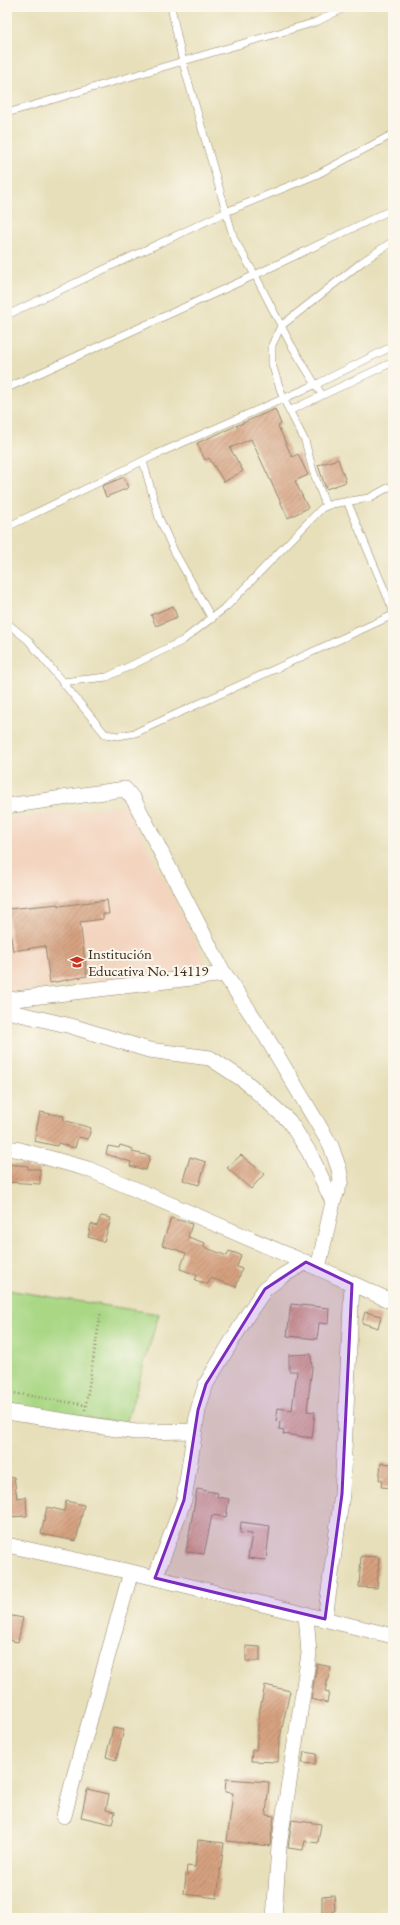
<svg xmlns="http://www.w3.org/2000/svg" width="400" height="1925" viewBox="0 0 400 1925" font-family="'EB Garamond',serif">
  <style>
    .built { fill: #f3d4bf }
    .pitch { fill: #a9d784; stroke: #728051 }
    .building { fill: url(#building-hatch) }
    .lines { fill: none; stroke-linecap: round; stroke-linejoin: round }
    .service-casing { stroke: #91846c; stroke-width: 8 }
    .minor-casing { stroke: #91846c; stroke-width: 16 }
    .path { stroke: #91846c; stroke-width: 2.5; stroke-dasharray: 1 3; stroke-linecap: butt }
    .service { stroke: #fff; stroke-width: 7 }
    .minor { stroke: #fff; stroke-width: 15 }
    .marked { fill: #7b2cbf; fill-opacity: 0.2; stroke: #7b2cbf; stroke-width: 3; stroke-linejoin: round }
    .labels { text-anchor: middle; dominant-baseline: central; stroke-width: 4; stroke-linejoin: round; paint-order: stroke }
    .poi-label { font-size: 15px; fill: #3b2a1e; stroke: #fbf7ec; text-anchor: start }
  </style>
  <defs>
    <pattern id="building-hatch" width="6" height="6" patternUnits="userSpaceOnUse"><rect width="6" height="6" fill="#d6a180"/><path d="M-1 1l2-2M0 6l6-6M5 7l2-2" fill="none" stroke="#af8368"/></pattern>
  </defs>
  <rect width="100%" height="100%" fill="#fbf7ec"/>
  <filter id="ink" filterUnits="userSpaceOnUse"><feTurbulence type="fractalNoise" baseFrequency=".025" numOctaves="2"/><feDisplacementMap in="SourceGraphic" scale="8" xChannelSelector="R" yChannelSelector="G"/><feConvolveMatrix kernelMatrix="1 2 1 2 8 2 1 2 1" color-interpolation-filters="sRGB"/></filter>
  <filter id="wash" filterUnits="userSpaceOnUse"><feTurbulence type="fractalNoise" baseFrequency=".012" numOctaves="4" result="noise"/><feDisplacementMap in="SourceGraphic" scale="16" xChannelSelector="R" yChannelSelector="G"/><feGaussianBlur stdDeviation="0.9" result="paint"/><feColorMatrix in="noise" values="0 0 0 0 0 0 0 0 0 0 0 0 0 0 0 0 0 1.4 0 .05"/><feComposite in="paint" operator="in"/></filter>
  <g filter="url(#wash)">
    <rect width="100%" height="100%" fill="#e7dfba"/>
    <!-- built -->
    <path class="built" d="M126,805L209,968L7,992V819Z"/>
    <!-- pitch -->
    <path class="pitch" d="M7,1290L159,1314L126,1424L7,1405Z"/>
    <g id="blocks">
      <!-- building -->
      <path class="building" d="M275,409L281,424L278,426L292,457L298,454L308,475L295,481L308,508L288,518L251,439L230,448L243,471L224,482L209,458L205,460L197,443Z
        M338,459L346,482L326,489L318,465Z
        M124,477L128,488L106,497L102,486Z
        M173,606L177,617L156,626L151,615Z
        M107,900L109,914H103V919L80,922L87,976L50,983L45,946L13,951L7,909L59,904V906Z
        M40,1112L64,1116L63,1120L91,1128L88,1139L78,1137L75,1148L58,1143L57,1146L34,1141Z
        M120,1145L133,1149L132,1152L150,1156L146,1170L130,1166L131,1162L106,1154L108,1146L119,1148Z
        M241,1155L264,1174L251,1189L227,1168Z
        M190,1157L206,1162L199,1185L183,1180Z
        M7,1164L28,1166V1169H40V1184L7,1182Z
        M101,1216L111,1218L104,1242L88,1237L91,1224L97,1226Z
        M171,1218L192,1224L188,1237L205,1243L204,1247L227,1256L229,1251L241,1255L237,1267L242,1269L236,1287L211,1278L208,1284L195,1280L197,1275L180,1269L186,1253L162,1245Z
        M291,1304L329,1308L328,1324L319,1323L317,1339L287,1336Z
        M365,1312L381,1316L378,1328L362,1323Z
        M311,1354L312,1367L307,1411L315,1412L312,1438L283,1434L284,1430L279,1429L280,1422L276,1421L278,1408L292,1410L297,1371H289V1355Z
        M381,1463L393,1464V1488L381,1487L382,1480H379Z
        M14,1477L17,1498L26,1497L27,1516L7,1517V1478Z
        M197,1489L218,1493L217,1497L229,1499L226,1517L212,1515L204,1554L186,1552Z
        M66,1501L84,1505L76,1541L41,1534L47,1507L64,1511Z
        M241,1522L270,1526L266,1560L248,1558L252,1534L240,1533Z
        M361,1556L379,1557L377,1588L359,1587Z
        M7,1615L23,1618L18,1642L7,1640Z
        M246,1646L260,1647V1661H246Z
        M317,1664L331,1667L325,1691L329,1692L327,1703L311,1699Z
        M265,1685L290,1691L279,1742L278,1762L251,1761L252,1750H256L259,1714Z
        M113,1728L124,1730L116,1760L106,1757Z
        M304,1752L317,1754L315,1764L302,1763Z
        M226,1779L269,1782L266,1815L274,1816L270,1846L227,1841L233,1793L225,1792Z
        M87,1789L109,1794L106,1810L115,1812L112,1824L81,1817Z
        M292,1820L321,1824L318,1843L305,1841L303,1850L288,1848Z
        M198,1840L224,1843L217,1898L184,1894L187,1866L195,1867Z
        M334,1895L335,1911H332V1918H322V1896Z"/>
    </g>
  </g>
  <g filter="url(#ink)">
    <use href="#blocks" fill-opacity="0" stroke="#91846c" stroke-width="1"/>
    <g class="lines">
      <defs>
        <path id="service" d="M171,7L183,63L234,239L255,275L290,343L322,395
          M7,113L316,22L346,7
          M7,315L226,212L318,174L393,134
          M7,388L255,275L393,209
          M289,411L393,362
          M143,461L159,518L174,551L212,619
          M347,501L393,610
          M326,506L313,471L305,441L283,398L272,364V345L281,326L362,262L393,241
          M7,527L157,454L319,383L393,346
          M7,623L28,640L105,734L118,736L135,733L393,615
          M62,682L107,677L182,641L227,606L322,508L332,504L369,498L393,485"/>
        <path id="minor" d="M7,806L125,789L134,800L222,970L265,1035L331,1146L339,1169L341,1180L333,1202L318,1268
          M7,1000L225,974
          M7,1011L71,1026L149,1050L210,1058L245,1081L289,1121L309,1152L333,1202
          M7,1148L20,1150L88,1169L318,1268L393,1302
          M7,1412L136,1432L194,1431
          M7,1545L131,1572L393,1636
          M155,1578L184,1500L198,1410L206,1384L248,1314L265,1289L282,1276L306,1262
          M325,1619L342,1494L352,1284
          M64,1816L75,1773L131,1572
          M274,1918L279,1846L309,1654L306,1614"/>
      </defs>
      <!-- service casing -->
      <use href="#service" class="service-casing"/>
      <!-- minor casing -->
      <use href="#minor" class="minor-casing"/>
      <!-- path -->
      <path class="path" d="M7,1392L85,1405
        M85,1410L101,1311"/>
      <!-- service -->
      <use href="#service" class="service"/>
      <!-- minor -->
      <use href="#minor" class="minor"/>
    </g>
  </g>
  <!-- marked area -->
  <path class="marked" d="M306,1262L352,1284L342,1494L325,1619L155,1578L184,1500L198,1410L206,1384L265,1289Z"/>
  <!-- icons -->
  <defs>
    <symbol id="school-bare" viewBox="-9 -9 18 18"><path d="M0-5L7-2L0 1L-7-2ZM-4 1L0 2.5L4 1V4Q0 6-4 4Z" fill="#c8321e" stroke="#fbf7ec" stroke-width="2.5" paint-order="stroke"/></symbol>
  </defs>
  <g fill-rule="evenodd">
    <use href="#school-bare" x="67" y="952" width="20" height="20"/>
  </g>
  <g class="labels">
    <!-- poi labels -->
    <g class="poi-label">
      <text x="88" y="953">Institución<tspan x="88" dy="17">Educativa No. 14119</tspan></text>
    </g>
  </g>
  <!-- margin -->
  <rect width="400" height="1925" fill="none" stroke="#fbf7ec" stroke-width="24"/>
</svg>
